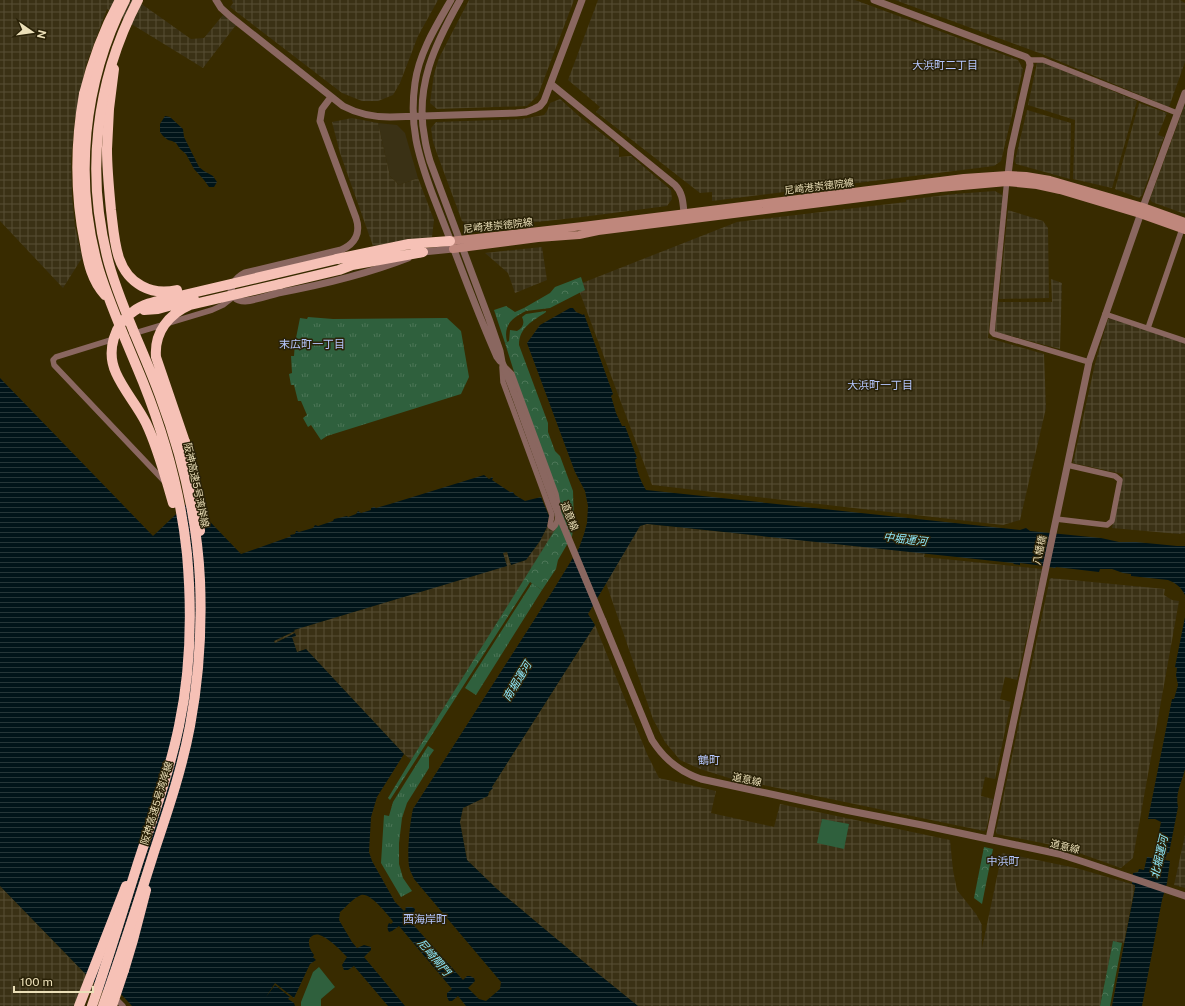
<svg xmlns="http://www.w3.org/2000/svg" width="1185" height="1006" viewBox="0 0 1185 1006" font-family="'Public Sans','Noto Sans JP',sans-serif">
  <style>
    .built { fill: #3a3115 }
    .industrial { fill: url(#industrial-grid) }
    .grass { fill: url(#grass-tufts) }
    .forest { fill: url(#forest-crowns) }
    .park { fill: #2f603d }
    .water { fill: url(#water-rules) }
    .lines { fill: none; stroke-linecap: round; stroke-linejoin: round }
    .minor { stroke: #8a6760; stroke-width: 5.5 }
    .tertiary { stroke: #8a6760; stroke-width: 7 }
    .secondary { stroke: #bf877c; stroke-width: 8 }
    .motorway { stroke: #f6c1b6; stroke-width: 10 }
    .tertiary-bridge { stroke: #8a6760; stroke-width: 7 }
    .motorway-bridge { stroke: #f6c1b6; stroke-width: 10 }
    .labels { text-anchor: middle; dominant-baseline: central; stroke-width: 3; stroke-linejoin: round; paint-order: stroke }
    .street-label { font-size: 10px; fill: #ebdfb8; stroke: #2a2208 }
    .neighbourhood-label { font-size: 11px; fill: #b5c6fd; stroke: #2a2208 }
    .water-label { font-size: 11px; font-style: italic; fill: #8feafc; stroke: #2a2208 }
  </style>
  <defs>
    <pattern id="industrial-grid" width="8" height="8" patternUnits="userSpaceOnUse"><rect width="8" height="8" fill="#3a3115"/><path d="M0 4h8M4 0v8" fill="none" stroke="#574e35"/></pattern>
    <pattern id="grass-tufts" width="24" height="20" patternUnits="userSpaceOnUse"><rect width="24" height="20" fill="#2f603d"/><path d="M3 7l-1-3M5 7V3M7 7l1-3M15 17l-1-3M17 17v-4M19 17l1-3" fill="none" stroke="#4d7657"/></pattern>
    <pattern id="forest-crowns" width="20" height="18" patternUnits="userSpaceOnUse"><rect width="20" height="18" fill="#2f603d"/><path d="M2 6a3 3 0 1 1 6 0M12 15a3 3 0 1 1 6 0" fill="none" stroke="#4d7657"/></pattern>
    <pattern id="water-rules" width="6" height="5" patternUnits="userSpaceOnUse"><rect width="6" height="5" fill="#001419"/><path d="M0 2.5h6" fill="none" stroke="#253638"/></pattern>
  </defs>
  <rect width="100%" height="100%" fill="#382b00"/>
  <!-- built -->
  <path class="built" d="M378,123L397,125L405,133L418,178L399,185L390,176Z"/>
  <!-- industrial -->
  <path class="industrial" d="M0,0H136L191,39L204,38L223,15L236,25L203,68L107,9L86,65L75,119L71,160L72,197L75,226L82,258L63,288L0,221Z
    M232,0H438L418,36L400,83L393,95L378,101H362L342,93L230,7L233,3Z
    M469,0H574L538,95L527,106L437,109L430,103L434,74L439,58Z
    M598,0H855L1018,60L1023,69L1001,161L994,166L712,201V192L700,193L596,112L600,107L568,80Z
    M895,0H1180L1185,3V62L1169,107L1042,54Z
    M1040,61L1137,101L1112,188L1073,179L1075,120L1028,105L1037,63Z
    M560,99L580,117L619,147V157L631,156L671,190L672,199L667,206L582,217L474,229L462,221L439,159L433,142L431,128L436,122L522,119L544,115L547,111L550,103Z
    M1139,103L1167,113L1158,135L1164,137L1142,195L1139,198L1115,189Z
    M1185,104V214L1152,202L1150,199Z
    M1027,110L1071,123L1070,179L1016,164L1015,161Z
    M352,118L378,123L390,176L399,185L418,178L434,220L432,237L373,246L340,153L332,122Z
    M995,191L1002,195L1003,198L988,338L1044,354L1046,408L1020,520L1003,525L652,485L577,285L737,222L906,202V200L954,194Z
    M1008,210L1043,221L1048,228L1049,298L999,299Z
    M542,247L547,280L515,293L508,273L485,253Z
    M1051,279L1062,283L1060,349L996,332L995,329L998,302H1052Z
    M1111,318L1185,343V533L1179,534L1112,528L1123,474L1073,463L1095,364L1108,319Z
    M647,524L925,553L924,557L1042,569L1017,680L1005,677L1000,699L1011,702L995,779L985,777L981,796L993,799L986,830L984,831L729,778L700,769L680,760L665,742L653,719L606,583L639,526Z
    M547,527L555,531L411,760L404,754L306,649L297,652L292,637L295,633L275,643L274,641L294,632V630L506,566L503,553L507,552L511,565L526,560L540,541Z
    M1050,578L1165,589L1164,595L1172,600L1179,601L1133,858L1121,868L1062,847L997,834L996,831Z
    M595,625L647,754L659,778L716,791L711,813L774,827L780,804L950,840L953,870L957,890L976,914L982,925V948L1002,853L1076,868L1135,885L1124,943L1113,942L1100,1006H638L590,967L497,889L467,860L460,822L463,808L488,796L492,787Z
    M1185,835V888L1174,885Z
    M0,886L97,986L77,1006H0Z"/>
  <!-- grass -->
  <path class="grass" d="M506,306L515,312L524,308L526,311C512,318 503,325 507,342L505,343L494,310Z
    M308,317L333,319L447,318L461,331L469,377L461,394L327,436L321,440L311,425L308,427L303,418L307,415L301,401H298L294,385H291L289,374L292,373L291,356H294L295,343L300,318L307,319Z
    M532,583L542,590L476,695L465,688Z
    M428,746L434,750L429,757V768L407,803L402,818L399,843V864L403,878L412,891L401,897L381,863L384,815L389,816L393,802Z"/>
  <!-- forest -->
  <path class="forest" d="M581,277L585,290L550,308L526,311L524,308L550,293L555,287Z
    M546,311V312C533,321 519,327 519,345L548,423V432L555,451L560,456L573,491L574,525L572,536L558,560L556,569L542,590L530,582L390,800L388,798L411,760L558,525L515,375L505,343L509,341L510,330L517,331C523,328 525,323 522,317L526,314Z
    M984,847L993,849L982,904L974,898Z
    M1113,941L1122,943L1110,1006H1100Z"/>
  <!-- park -->
  <path class="park" d="M822,819L849,824L844,849L817,843Z
    M319,967L335,987L321,999V1006H301V1002L313,972Z"/>
  <!-- water -->
  <path class="water" d="M165,116L170,117L183,129L184,137L199,167L204,171L213,176L217,182L214,187H209L204,180L194,169L186,154L180,149L176,143L172,141L168,140L163,136L160,132V124Z
    M570,308H573L576,312L583,315L584,314L613,394L611,396L616,413L622,426H625L637,458L635,460C637,471 640,480 646,490L1020,530L1026,528L1030,531L1101,538L1119,542H1136L1177,546H1185V595C1181,587 1176,583 1168,580L1131,576V574L1123,573L1112,569H1100L1099,572L1056,567L1055,568L1036,565L1020,563V565L1014,564L1013,563L686,528L647,524L640,526L588,614L595,625L492,787L493,788L489,792L488,796L463,808L460,822L467,860L497,889L590,967L638,1006H466L458,996L452,1001H449L447,997V993L452,989L399,926L392,931L389,932C387,929 387,926 389,923L391,924L393,922L392,920C387,914 370,892 361,895C353,898 346,907 340,912L339,920L352,942L357,948L364,945L371,947V950L364,957L405,1006H388L354,966L348,970H344L342,965L347,957C340,950 332,941 322,936C316,932 308,936 309,943C309,948 312,952 314,955L313,957L316,960L310,964L294,998L275,983L266,997L275,985L290,997L288,999L294,1003L295,1006H132L121,994L102,991L0,886V378L153,536L190,501L241,554L289,537H291L290,535L295,534L296,531H297L299,532L313,528L315,525L318,526L333,521L334,519L347,516L348,517L356,514L358,511L361,513L371,510V508L374,507L376,508L390,504L484,475L489,479L492,477L493,478L492,480L510,492H513L515,495L525,501L541,497L549,516L547,527L540,541L526,560L511,565L507,552L503,553L507,566L294,630L295,631L274,641L275,643L295,633L296,636L292,637L297,652L306,649L404,754L377,797L371,817L369,852L372,861L395,902L404,911L406,909L405,908L407,907H412L415,909L414,913L408,919L463,980L467,976H470L474,978L475,981L468,988L479,999L486,1001L500,989L501,982L414,879C413,876 411,873 410,870C406,859 410,821 413,809L552,592L579,548L584,534L587,523L588,506L585,491L575,472L527,343L540,325Z
    M1185,617V769C1182,782 1175,793 1178,807L1169,853H1167L1165,860L1170,861L1167,883L1162,900L1142,1006H1112L1135,888V885L1132,884L1133,873L1138,872L1139,869L1144,870L1147,857L1154,858L1161,822L1155,819H1148L1172,699H1174L1178,685L1176,675L1177,668L1175,667Z"/>
  <g class="lines">
    <!-- minor -->
    <path class="minor" d="M1029,60H1043L1177,113
      M1007,179L992,332L994,334L1089,362
      M1105,314L1185,341
      M1148,328L1182,229
      M132,334L212,310L223,305L232,298
      M114,339L56,357L53,360L54,365L165,482
      M504,366L512,374L556,494C558,504 561,521 553,528
      M502,367L503,382L552,515L550,526L553,528
      M1056,519L1107,525L1112,521L1120,480L1115,476L1067,465
      M112,999L118,1001L123,1006"/>
    <!-- tertiary -->
    <path class="tertiary" d="M216,0L221,8L231,17L343,106C358,114 373,117 390,117L516,113L526,112L534,109L540,106L544,101L582,0
      M451,0C436,26 419,53 415,83C409,125 418,155 432,193C439,211 446,229 453,247C467,284 481,321 497,357L500,361
      M460,0C435,44 414,87 425,140C426,147 428,154 430,161L489,319L500,351L502,362L514,393
      M874,0L1026,57L1029,60L1030,65L1011,150L1008,175
      M551,84L675,185C683,193 683,203 684,213
      M331,97L322,109L320,121L356,218C361,233 355,244 341,250L245,273C237,277 226,289 234,297C237,300 241,301 245,301C256,300 267,296 278,293C321,285 367,274 408,258
      M420,254L423,252L453,249
      M603,621L652,740C664,759 680,772 701,779L845,810L922,825L1059,854L1084,862L1185,896
      M989,839L1089,362L1143,207L1185,93"/>
    <!-- secondary -->
    <path class="secondary" d="M450,241L583,226L964,178L1008,175L1026,176L1050,180L1143,207L1185,222
      M453,249L538,238L579,235L598,231L940,188L1007,182L1037,185L1060,190L1140,214L1185,230"/>
    <!-- motorway -->
    <path class="motorway" d="M84,94C92,62 104,29 120,0
      M107,149L109,109L114,69
      M337,259L409,244L450,241
      M280,284L339,270L352,265L423,252
      M185,442L194,485L200,531
      M124,970L133,940L146,890
      M79,1006L126,886"/>
    <!-- tertiary-bridge -->
    <path class="tertiary-bridge" d="M514,393L555,506L603,621"/>
    <!-- motorway-bridge -->
    <path class="motorway-bridge" d="M84,94C75,144 75,195 85,244C88,263 92,281 105,295
      M107,149C107,169 109,189 111,210C113,226 114,243 119,258C128,284 151,296 177,290
      M144,310L158,309L194,299
      M185,442L156,357C154,332 169,314 190,305L280,284
      M173,503C165,476 158,448 146,423C137,405 124,391 116,373C106,351 114,324 134,311C144,303 158,301 171,298L337,259
      M92,1006C108,960 122,913 137,866C152,820 169,774 179,726C191,670 192,611 187,554C181,495 165,437 143,382C128,345 111,308 99,270C73,181 83,82 125,0
      M103,1006C121,955 138,903 154,852C168,810 182,769 190,726C199,678 202,629 200,580C197,517 182,455 160,396C144,352 122,310 109,264C85,175 95,82 138,0
      M112,1006L124,970"/>
  </g>
  <g class="labels">
    <!-- street labels -->
    <g class="street-label">
      <text transform="translate(819 186) rotate(-7)">尼崎港崇徳院線</text>
      <text transform="translate(498 225) rotate(-6)">尼崎港崇徳院線</text>
      <text transform="translate(197 485) rotate(78)">阪神高速5号湾岸線</text>
      <text transform="translate(570 516) rotate(68)">道意線</text>
      <text transform="translate(1039 550) rotate(-78)">八幡橋</text>
      <text transform="translate(747 779) rotate(12)">道意線</text>
      <text transform="translate(156 803) rotate(-73)">阪神高速5号湾岸線</text>
      <text transform="translate(1065 846) rotate(14)">道意線</text>
    </g>
    <!-- neighbourhood labels -->
    <g class="neighbourhood-label">
      <text x="945" y="65">大浜町二丁目</text>
      <text x="312" y="344">末広町一丁目</text>
      <text x="880" y="385">大浜町一丁目</text>
      <text x="709" y="760">鶴町</text>
      <text x="1003" y="861">中浜町</text>
      <text x="425" y="919">西海岸町</text>
    </g>
    <!-- water labels -->
    <g class="water-label">
      <text transform="translate(905 539) rotate(7)">中堀運河</text>
      <text transform="translate(517 681) rotate(-59)">南堀運河</text>
      <text transform="translate(1159 857) rotate(-77)">北堀運河</text>
      <text transform="translate(434 957) rotate(50)">尼崎閘門</text>
    </g>
  </g>
  <!-- north arrow -->
  <g transform="translate(32 32) rotate(103)" stroke="#2a2208" stroke-width="3" paint-order="stroke">
  <path d="M0-3L7 15L0 10L-7 15Z" fill="#ebdfb8"/>
  <text y="-6" font-size="11" font-weight="bold" text-anchor="middle" fill="#ebdfb8">N</text>
  </g>
  <!-- scale -->
  <path d="M14 986v6h79v-6" fill="none" stroke="#ebdfb8" stroke-width="2"/>
  <text x="20" y="986" font-size="12" fill="#ebdfb8" stroke="#2a2208" stroke-width="3" paint-order="stroke">100 m</text>
</svg>
